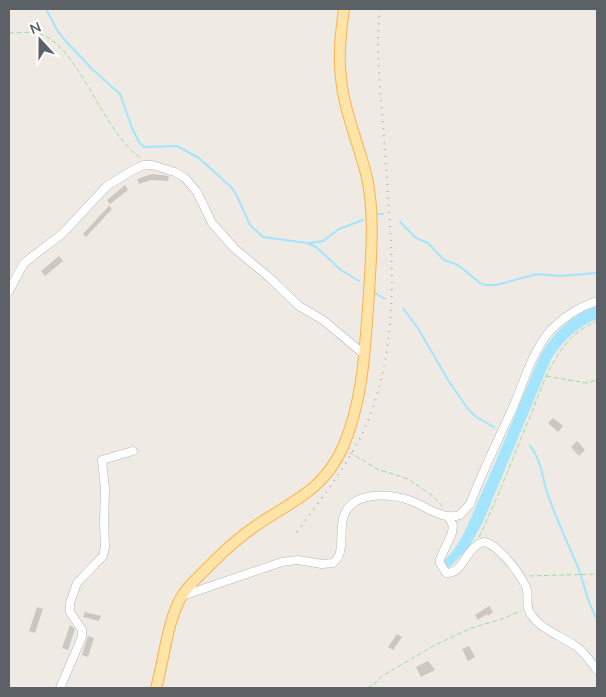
<svg xmlns="http://www.w3.org/2000/svg" width="606" height="697" viewBox="0 0 606 697" font-family="Mulish,sans-serif">
  <style>
    .water { fill: #a3e5ff }
    .lines { fill: none; stroke-linecap: round; stroke-linejoin: round }
    .stream { stroke: #a3e5ff; stroke-width: 2 }
    .building { fill: #cdc7c2 }
    .minor-casing { stroke: #b4b7bb; stroke-width: 9 }
    .major-casing { stroke: #feb14d; stroke-width: 12 }
    .path { stroke: #9fdca5; stroke-width: 1; stroke-dasharray: 5 2.5; stroke-linecap: butt }
    .minor { stroke: #fff; stroke-width: 8 }
    .major { stroke: #ffe4a8; stroke-width: 10 }
    .rail { stroke: #b2b3b4; stroke-width: 2; stroke-dasharray: 1 6; stroke-linecap: butt }
  </style>
  <rect width="100%" height="100%" fill="#efeae3"/>
  <!-- water -->
  <path class="water" d="M597,306V319C576,327 563,341 551,359L483,522L469,547L448,569L443,562C461,545 469,522 479,499C501,451 520,402 541,354C555,331 572,315 597,306Z"/>
  <g class="lines">
    <!-- stream -->
    <path class="stream" d="M46,9L57,30L64,39L92,69L120,94L132,128L139,142L144,147L177,146L199,158L232,188L237,196L250,225L263,237L307,243L316,247L341,270L359,281
      M378,214H383
      M400,222L416,238L428,243L444,260L458,265L480,283L486,285H496L537,274L559,276L597,273
      M309,243L323,241L339,229L363,220
      M375,293L385,299
      M403,308L419,330L448,380L468,409L476,417L494,427
      M530,446C541,459 542,476 547,492C555,517 567,541 577,565C585,583 586,602 597,619"/>
  </g>
  <!-- building -->
  <path class="building" d="M152,174L169,176L168,181L151,180L139,184L137,179Z
    M125,185L128,190L110,204L107,200Z
    M109,206L112,209L86,237L83,234Z
    M59,256L63,261L45,276L41,271Z
    M553,418L563,426L558,432L548,423Z
    M577,441L585,450L579,456L571,447Z
    M489,606L493,612L488,616L487,614L478,620L475,615Z
    M37,607L43,609L35,633L29,631Z
    M85,612L101,616L99,621L83,617Z
    M70,625L75,629L68,650L62,648Z
    M397,634L402,637L393,650L388,647Z
    M88,636L94,638L88,657L82,655Z
    M469,646L475,657L468,661L462,649Z
    M428,661L435,670L421,677L416,667Z"/>
  <g class="lines">
    <defs>
      <path id="minor" d="M9,291L24,263L62,234L107,186L133,170L144,165H152L175,172L185,178L197,192L212,223L234,248L270,278L299,306L323,320L365,355
        M448,517L453,525L452,533L440,559V563L446,573C465,574 465,545 485,542C500,547 519,572 526,587C530,596 524,607 532,616C543,631 562,636 577,647C584,652 591,662 597,670
        M182,596L282,562L298,560L322,564L333,563C351,549 330,517 356,501C371,493 394,495 409,500C426,506 442,521 460,515L470,504C483,470 499,438 514,405C524,381 532,353 549,332C562,318 579,307 597,301
        M60,688L82,637V630L70,612V603L77,583L103,556L105,547L104,522L105,489L102,460L133,451"/>
      <path id="major" d="M156,688C164,661 167,620 182,596C187,587 195,580 202,573C220,555 238,537 260,523C296,499 324,489 343,447C364,398 365,345 369,293C371,255 375,216 367,178C359,144 344,112 341,78C338,55 341,31 344,9"/>
    </defs>
    <!-- minor casing -->
    <use href="#minor" class="minor-casing"/>
    <!-- major casing -->
    <use href="#major" class="major-casing"/>
    <!-- path -->
    <path class="path" d="M9,33C18,33 31,31 40,34C80,47 102,132 141,158
      M546,376L586,383L597,380
      M349,452L377,469L408,479L433,496L444,508
      M479,537C498,498 513,457 530,417C539,394 547,369 562,349C571,336 583,327 597,321
      M529,576L597,574
      M367,688L374,684L382,676L435,645L471,628L502,619L521,611"/>
    <!-- minor -->
    <use href="#minor" class="minor"/>
    <!-- major -->
    <use href="#major" class="major"/>
    <!-- rail -->
    <path class="rail" d="M297,532C320,500 345,469 362,434C406,341 390,237 384,138C381,95 375,51 380,9"/>
  </g>
  <!-- border -->
  <rect width="606" height="697" fill="none" stroke="#5b6165" stroke-width="20"/>
  <!-- north arrow -->
  <g transform="translate(40 40) rotate(339)" stroke="#ffffff" stroke-width="4" paint-order="stroke">
  <path d="M0-4L9 19L0 12L-9 19Z" fill="#5b6165"/>
  <text y="-8" font-size="14" font-weight="bold" text-anchor="middle" fill="#5b6165">N</text>
  </g>
</svg>
